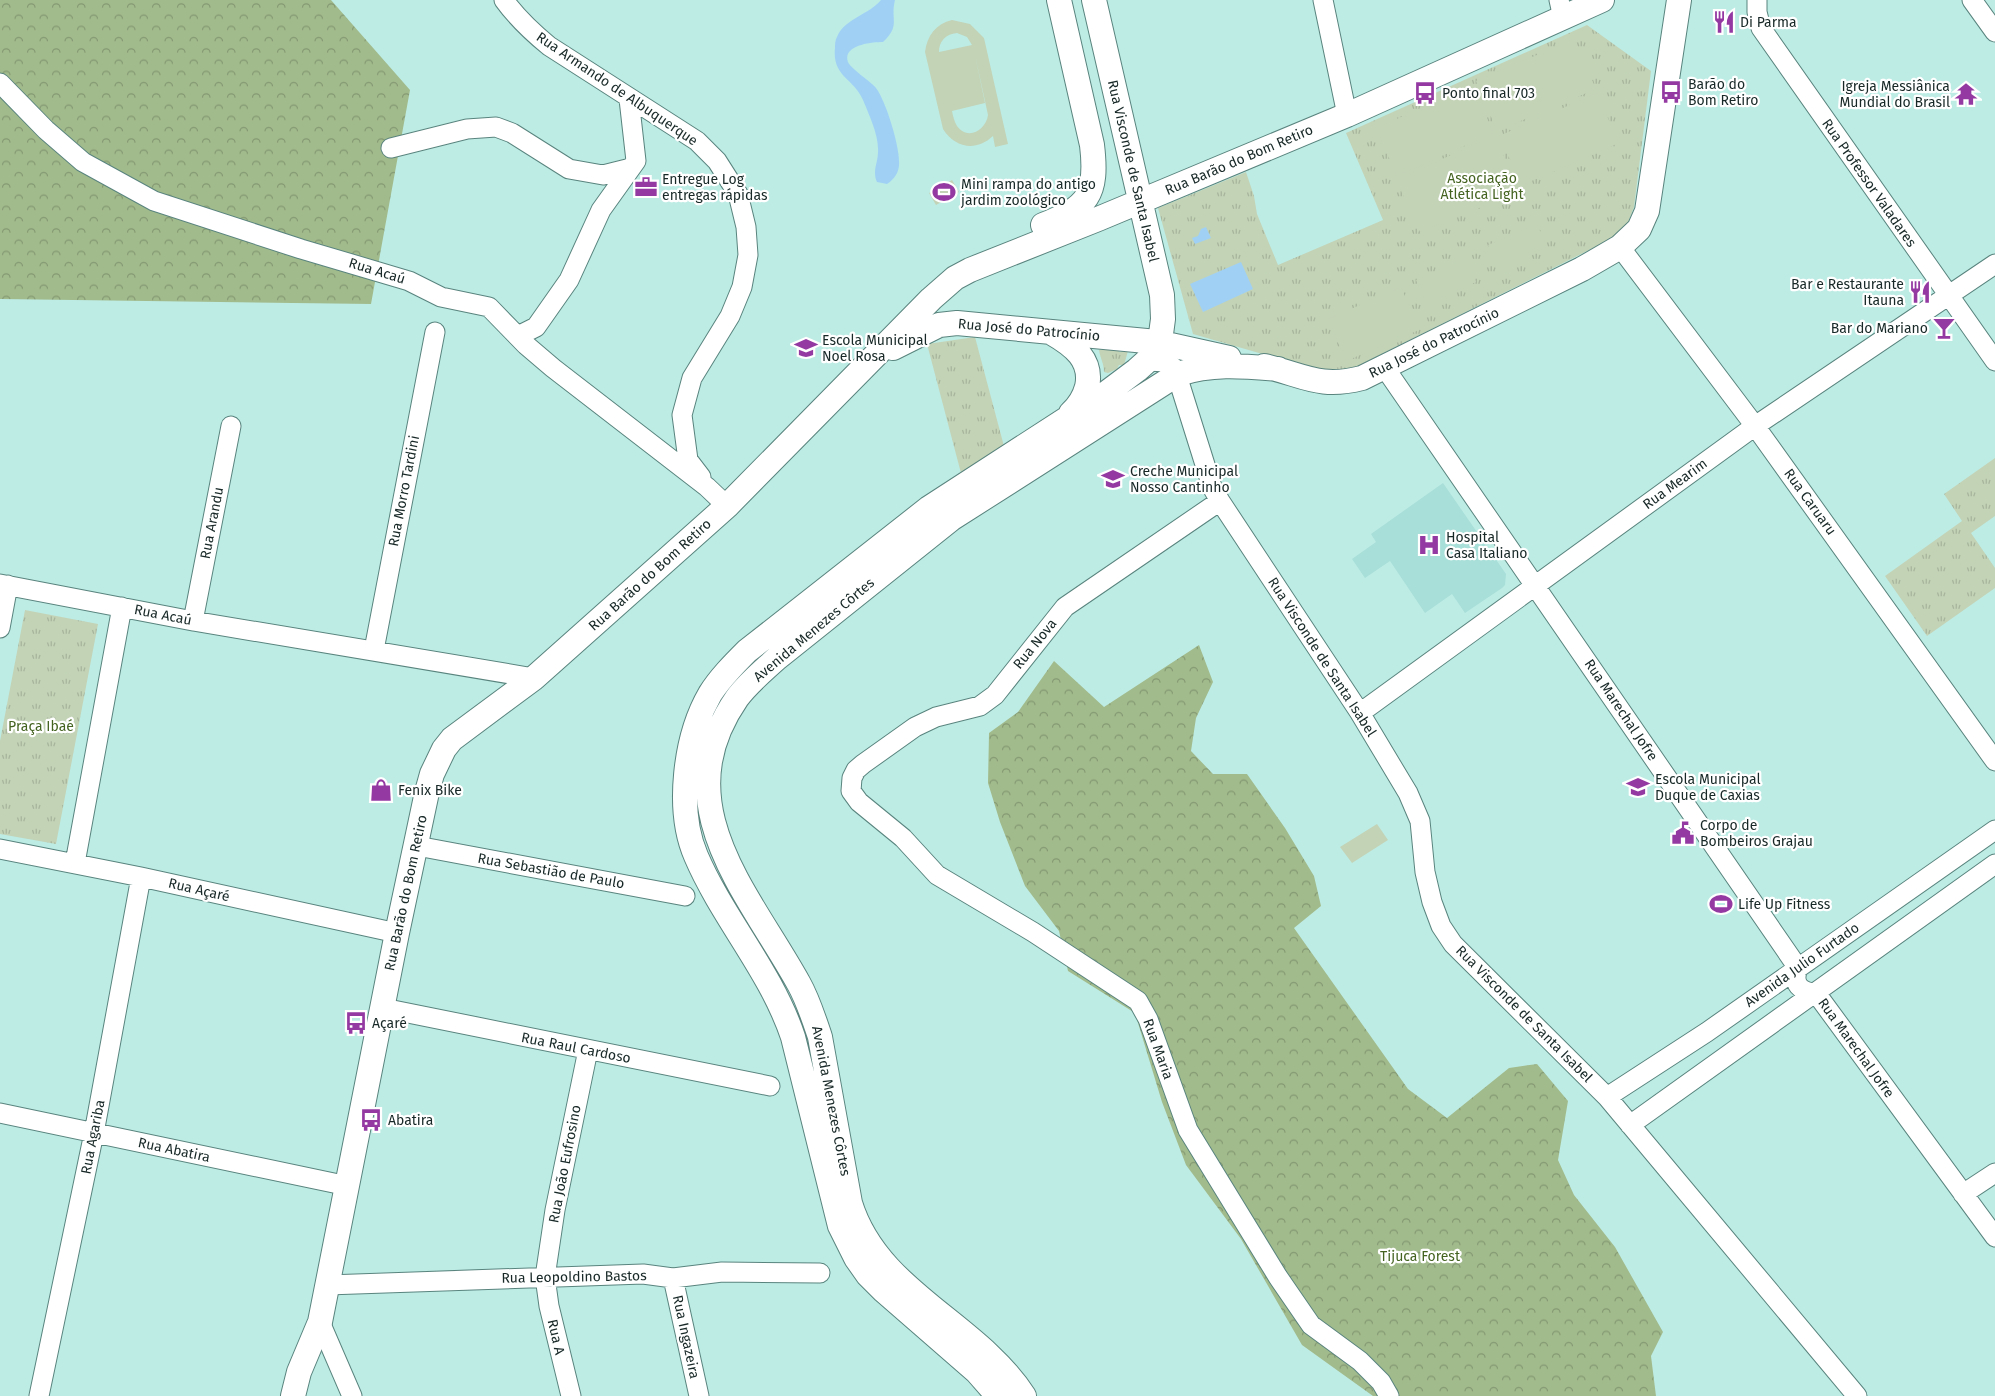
<svg xmlns="http://www.w3.org/2000/svg" width="1995" height="1396" viewBox="0 0 1995 1396" font-family="'Fira Sans',sans-serif">
  <style>
    .built { fill: #a8dfd8 }
    .grass { fill: url(#grass-tufts) }
    .forest { fill: url(#forest-crowns) }
    .pitch { fill: #c3d3b6; fill-rule: evenodd }
    .water { fill: #a0d1f4 }
    .lines { fill: none; stroke-linecap: round; stroke-linejoin: round }
    .minor-casing { stroke: #59847e; stroke-width: 21 }
    .major-casing { stroke: #59847e; stroke-width: 26 }
    .minor { stroke: #fff; stroke-width: 19 }
    .major { stroke: #fff; stroke-width: 24 }
    .labels { text-anchor: middle; dominant-baseline: central; stroke-width: 4.5; stroke-linejoin: round; paint-order: stroke }
    .poi-label { font-size: 14px; fill: #172826; stroke: #fff; text-anchor: start }
    .street-label { font-size: 14px; fill: #172826; stroke: #fff }
    .park-label { font-size: 14px; fill: #446320; stroke: #fff }
  </style>
  <defs>
    <pattern id="grass-tufts" width="24" height="20" patternUnits="userSpaceOnUse" patternTransform="scale(1.25)"><rect width="24" height="20" fill="#c3d3b6"/><path d="M3 7l-1-3M5 7V3M7 7l1-3M15 17l-1-3M17 17v-4M19 17l1-3" fill="none" stroke="#a7b59c"/></pattern>
    <pattern id="forest-crowns" width="20" height="18" patternUnits="userSpaceOnUse" patternTransform="scale(1.25)"><rect width="20" height="18" fill="#a2bb8c"/><path d="M2 6a3 3 0 1 1 6 0M12 15a3 3 0 1 1 6 0" fill="none" stroke="#839872"/></pattern>
  </defs>
  <rect width="100%" height="100%" fill="#bdece5"/>
  <!-- built -->
  <path class="built" d="M1443,483L1506,574L1505,585L1502,588L1465,613L1452,594L1425,613L1390,561L1365,578L1352,559L1376,542L1371,534Z"/>
  <!-- grass -->
  <path class="grass" d="M1587,25L1651,71L1634,207L1627,225L1615,237L1356,367L1341,371L1325,372L1193,334L1158,208L1246,172L1254,196L1257,214L1278,265L1383,220L1346,133Z
    M975,337L1005,450L962,477L927,344Z
    M1106,348H1114L1120,352L1124,350L1128,351L1124,365H1119L1117,369L1108,373L1104,372C1104,363 1100,358 1099,350Z
    M1995,458V516L1971,533L1995,568V588L1927,636L1885,576L1962,521L1944,494Z
    M25,610L98,624L56,844L0,834V741Z"/>
  <!-- forest -->
  <path class="forest" d="M0,0H331L410,90L371,304L0,299Z
    M1199,645L1213,682L1196,718L1191,751L1213,774H1247L1285,828L1314,876L1321,906L1294,928L1408,1089L1447,1118L1509,1068L1537,1064L1568,1101L1558,1160L1574,1195L1615,1247L1663,1332L1651,1356L1656,1396H1373L1302,1345L1241,1239L1186,1165L1162,1102L1135,1013L1068,971L1059,931L1025,886L1000,822L988,783L989,733L1018,712L1054,661L1104,707Z"/>
  <!-- pitch -->
  <path class="pitch" d="M952,20L970,24L984,38L1008,144L995,147L993,136C976,152 955,148 943,129L925,52C927,35 936,24 952,20ZM957,33L967,37L972,45L939,52C939,41 946,34 957,33ZM975,55L988,115C986,130 968,141 957,126C954,121 953,116 952,111L985,103Z
    M1574,39L1596,89L1497,131L1476,81Z
    M1474,85L1493,133L1397,176L1376,128Z
    M1597,93L1619,143L1522,185L1499,136Z
    M1495,135L1519,192L1420,232L1396,180Z
    M952,180L959,192L936,205L929,193Z
    M1537,224L1547,247L1498,267L1488,245Z
    M1464,258L1476,282L1426,303L1416,280Z
    M1401,287L1419,330L1346,361L1328,319Z
    M1377,824L1388,840L1352,863L1340,847Z"/>
  <!-- water -->
  <path class="water" d="M881,0H895C890,20 901,25 883,42C872,42 842,45 848,62C850,68 870,81 876,88C886,101 899,145 899,161C900,171 895,179 887,184L877,182C872,171 878,163 878,152C879,135 869,115 863,100C854,78 832,77 835,48C835,44 835,40 837,37C844,19 870,14 881,0Z
    M1206,227L1211,238L1195,244L1192,238L1198,236L1201,229Z
    M1241,262L1253,289L1203,312L1190,284Z"/>
  <g class="lines">
    <defs>
      <path id="minor" d="M504,0C517,18 532,32 549,46L697,141L717,161L738,194L746,227L748,255L742,287L730,316L692,378L682,415L688,460L701,477
        M1323,0L1347,115
        M1559,0L1563,18
        M1757,0V12L1761,28L1995,361
        M1972,0L1995,32
        M0,83L46,130L83,162L154,201L301,249L409,281L441,297L489,307L526,345L553,368L707,487L727,506
        M391,148L467,129L496,127L512,133L569,169L603,175L631,168L636,161L629,99
        M1620,247L1755,426L1995,761
        M518,336L536,327L569,280L601,210L631,168
        M1147,361L1167,362L1175,369L1212,487L1220,501L1360,713L1408,793L1420,821L1425,872L1432,902L1441,926L1453,944L1607,1097L1857,1396
        M1385,368L1798,968C1792,984 1800,992 1816,993L1995,1237
        M1220,501L1065,607L995,695L980,706L936,717L915,727L863,764L856,770L852,778L851,791L859,802L903,838L937,875L1033,932L1138,1001L1148,1019L1188,1130L1278,1277L1311,1325L1360,1361L1381,1382L1389,1396
        M0,584L193,621L534,678
        M193,621L231,426
        M0,628L8,585
        M374,650L435,332
        M1360,713L1755,426L1995,264
        M417,846L685,896
        M0,849L141,877L397,933
        M75,863L122,607
        M383,1008L770,1086
        M1607,1097L1707,1032L1995,830
        M0,1113L348,1186
        M1630,1125L1995,864
        M1963,1194L1995,1173
        M673,1278L699,1396
        M327,1285L643,1274L673,1278L722,1272L820,1273
        M320,1322L352,1396
        M39,1396L94,1133L141,877
        M571,1396L549,1306L545,1277L555,1210L588,1050"/>
      <path id="major" d="M1043,225C1088,207 1098,195 1092,145L1059,0
        M1052,333C1073,345 1093,360 1087,387C1084,398 1079,406 1071,413
        M893,348L939,325L957,323L1157,342L1229,358
        M1264,366C1304,375 1319,389 1362,378L1582,269L1620,247L1639,229L1647,211L1679,0
        M293,1396L299,1372L320,1322L397,933L427,792L432,774L444,749L452,739L534,678L727,506L931,299L955,278L970,270L1098,219L1347,115L1602,0
        M998,1396L977,1372L884,1291L868,1275L856,1258L840,1226L793,1037C771,971 723,919 696,856C676,810 685,737 710,694C720,678 734,664 747,651L929,508L1105,394L1137,370L1147,361L1161,334L1163,319L1162,295L1094,0
        M1024,1396C976,1322 877,1292 850,1203L820,1037C814,1019 808,1000 799,984C749,893 663,805 737,698C748,683 763,671 777,658L951,519L1178,374C1213,363 1242,366 1278,369"/>
    </defs>
    <!-- minor casing -->
    <use href="#minor" class="minor-casing"/>
    <!-- major casing -->
    <use href="#major" class="major-casing"/>
    <!-- minor -->
    <use href="#minor" class="minor"/>
    <!-- major -->
    <use href="#major" class="major"/>
  </g>
  <!-- icons -->
  <defs>
    <symbol id="restaurant-bare" viewBox="-9 -9 18 18"><path d="M-5-6h1v4h1v-4h1v4h1v-4h1v5L-1.5 .5V6h-2V.5L-5-1ZM5-6V6H3V1.5H1.5Q1.5-4 5-6Z" fill="#9438a2" stroke="#fff" stroke-width="2.5" paint-order="stroke"/></symbol>
    <symbol id="bus-bare" viewBox="-9 -9 18 18"><path d="M-5-6H5V4H4V6H2V4H-2V6H-4V4H-5ZM-3.5-4V0h7V-4ZM-3.5 1.2v1.5H-2V1.2ZM2 1.2v1.5H3.5V1.2Z" fill="#9438a2" stroke="#fff" stroke-width="2.5" paint-order="stroke"/></symbol>
    <symbol id="temple-bare" viewBox="-9 -9 18 18"><path d="M0-6L5-2H3V0L6.5 2.5H4V6H1.5V3h-3V6H-4V2.5H-6.5L-3 0V-2H-5Z" fill="#9438a2" stroke="#fff" stroke-width="2.5" paint-order="stroke"/></symbol>
    <symbol id="office-bare" viewBox="-9 -9 18 18"><path d="M-6-3h4V-5.5h4V-3h4V5H-6ZM-1-4.5V-3h2v-1.5ZM-6 0V1H6V0Z" fill="#9438a2" stroke="#fff" stroke-width="2.5" paint-order="stroke"/></symbol>
    <symbol id="stadium-bare" viewBox="-9 -9 18 18"><path d="M0-5a6.5 5 0 1 0 0 10a6.5 5 0 1 0 0-10ZM-3.5-1.8h7v3.6h-7Z" fill="#9438a2" stroke="#fff" stroke-width="2.5" paint-order="stroke"/></symbol>
    <symbol id="bar-bare" viewBox="-9 -9 18 18"><path d="M-6-5H6L.8 .8V4.5H3.5V6h-7V4.5H-.8V.8Z" fill="#9438a2" stroke="#fff" stroke-width="2.5" paint-order="stroke"/></symbol>
    <symbol id="school-bare" viewBox="-9 -9 18 18"><path d="M0-5L7-2L0 1L-7-2ZM-4 1L0 2.5L4 1V4Q0 6-4 4Z" fill="#9438a2" stroke="#fff" stroke-width="2.5" paint-order="stroke"/></symbol>
    <symbol id="hospital-bare" viewBox="-9 -9 18 18"><path d="M-5-5h3v3.5h4V-5h3V5h-3V1.5h-4V5h-3Z" fill="#9438a2" stroke="#fff" stroke-width="2.5" paint-order="stroke"/></symbol>
    <symbol id="shop-bare" viewBox="-9 -9 18 18"><path d="M-5-2.5h2.3a2.7 3.5 0 0 1 5.4 0H5L5.5 6h-11ZM-1.5-2.5h3a1.5 2.3 0 0 0-3 0Z" fill="#9438a2" stroke="#fff" stroke-width="2.5" paint-order="stroke"/></symbol>
    <symbol id="civic-bare" viewBox="-9 -9 18 18"><path d="M-.6-6.5H3V-4.5H.6V-3L4-1V1h2V6H-6V1h2V-1L-.6-3ZM-1.2 2.5V6h2.4V2.5Z" fill="#9438a2" stroke="#fff" stroke-width="2.5" paint-order="stroke"/></symbol>
  </defs>
  <g fill-rule="evenodd">
    <use href="#restaurant-bare" x="1708" y="6" width="32" height="32"/>
    <use href="#bus-bare" x="1655" y="76" width="32" height="32"/>
    <use href="#bus-bare" x="1409" y="77" width="32" height="32"/>
    <use href="#temple-bare" x="1950" y="78" width="32" height="32"/>
    <use href="#office-bare" x="630" y="171" width="32" height="32"/>
    <use href="#stadium-bare" x="928" y="176" width="32" height="32"/>
    <use href="#restaurant-bare" x="1904" y="276" width="32" height="32"/>
    <use href="#bar-bare" x="1928" y="312" width="32" height="32"/>
    <use href="#school-bare" x="790" y="332" width="32" height="32"/>
    <use href="#school-bare" x="1097" y="463" width="32" height="32"/>
    <use href="#hospital-bare" x="1413" y="529" width="32" height="32"/>
    <use href="#school-bare" x="1622" y="771" width="32" height="32"/>
    <use href="#shop-bare" x="365" y="774" width="32" height="32"/>
    <use href="#civic-bare" x="1667" y="817" width="32" height="32"/>
    <use href="#stadium-bare" x="1705" y="888" width="32" height="32"/>
    <use href="#bus-bare" x="340" y="1007" width="32" height="32"/>
    <use href="#bus-bare" x="355" y="1104" width="32" height="32"/>
  </g>
  <g class="labels">
    <!-- poi labels -->
    <g class="poi-label">
      <text x="1740" y="22">Di Parma</text>
      <text x="1688" y="84">Barão do<tspan x="1688" dy="16">Bom Retiro</tspan></text>
      <text x="1950" y="86" text-anchor="end">Igreja Messiânica<tspan x="1950" dy="16">Mundial do Brasil</tspan></text>
      <text x="1442" y="93">Ponto final 703</text>
      <text x="662" y="179">Entregue Log<tspan x="662" dy="16">entregas rápidas</tspan></text>
      <text x="961" y="184">Mini rampa do antigo<tspan x="961" dy="16">jardim zoológico</tspan></text>
      <text x="1904" y="284" text-anchor="end">Bar e Restaurante<tspan x="1904" dy="16">Itauna</tspan></text>
      <text x="1928" y="328" text-anchor="end">Bar do Mariano</text>
      <text x="822" y="340">Escola Municipal<tspan x="822" dy="16">Noel Rosa</tspan></text>
      <text x="1130" y="471">Creche Municipal<tspan x="1130" dy="16">Nosso Cantinho</tspan></text>
      <text x="1446" y="537">Hospital<tspan x="1446" dy="16">Casa Italiano</tspan></text>
      <text x="1655" y="779">Escola Municipal<tspan x="1655" dy="16">Duque de Caxias</tspan></text>
      <text x="398" y="790">Fenix Bike</text>
      <text x="1700" y="825">Corpo de<tspan x="1700" dy="16">Bombeiros Grajau</tspan></text>
      <text x="1738" y="904">Life Up Fitness</text>
      <text x="372" y="1023">Açaré</text>
      <text x="388" y="1120">Abatira</text>
    </g>
    <!-- street labels -->
    <g class="street-label">
      <text transform="translate(617 89) rotate(34)">Rua Armando de Albuquerque</text>
      <text transform="translate(1239 160) rotate(-23)">Rua Barão do Bom Retiro</text>
      <text transform="translate(1133 171) rotate(77)">Rua Visconde de Santa Isabel</text>
      <text transform="translate(1869 183) rotate(55)">Rua Professor Valadares</text>
      <text transform="translate(377 271) rotate(17)">Rua Acaú</text>
      <text transform="translate(1029 330) rotate(5)">Rua José do Patrocínio</text>
      <text transform="translate(1434 343) rotate(-26)">Rua José do Patrocínio</text>
      <text transform="translate(1675 484) rotate(-36)">Rua Mearim</text>
      <text transform="translate(404 491) rotate(-79)">Rua Morro Tardini</text>
      <text transform="translate(1810 502) rotate(54)">Rua Caruaru</text>
      <text transform="translate(212 523) rotate(-79)">Rua Arandu</text>
      <text transform="translate(650 575) rotate(-42)">Rua Barão do Bom Retiro</text>
      <text transform="translate(163 615) rotate(11)">Rua Acaú</text>
      <text transform="translate(814 630) rotate(-40)">Avenida Menezes Côrtes</text>
      <text transform="translate(1035 644) rotate(-51)">Rua Nova</text>
      <text transform="translate(1322 657) rotate(57)">Rua Visconde de Santa Isabel</text>
      <text transform="translate(1621 710) rotate(56)">Rua Marechal Jofre</text>
      <text transform="translate(551 871) rotate(10)">Rua Sebastião de Paulo</text>
      <text transform="translate(199 890) rotate(13)">Rua Açaré</text>
      <text transform="translate(406 893) rotate(-78)">Rua Barão do Bom Retiro</text>
      <text transform="translate(1802 965) rotate(-35)">Avenida Julio Furtado</text>
      <text transform="translate(1524 1014) rotate(45)">Rua Visconde de Santa Isabel</text>
      <text transform="translate(576 1048) rotate(11)">Rua Raul Cardoso</text>
      <text transform="translate(1856 1048) rotate(54)">Rua Marechal Jofre</text>
      <text transform="translate(1158 1049) rotate(70)">Rua Maria</text>
      <text transform="translate(831 1101) rotate(79)">Avenida Menezes Côrtes</text>
      <text transform="translate(93 1137) rotate(-79)">Rua Agariba</text>
      <text transform="translate(174 1150) rotate(12)">Rua Abatira</text>
      <text transform="translate(565 1164) rotate(-79)">Rua João Eufrosino</text>
      <text transform="translate(574 1277) rotate(-1)">Rua Leopoldino Bastos</text>
      <text transform="translate(556 1337) rotate(77)">Rua A</text>
      <text transform="translate(686 1337) rotate(78)">Rua Ingazeira</text>
    </g>
    <!-- park labels -->
    <g class="park-label">
      <text x="1482" y="178">Associação<tspan x="1482" dy="16">Atlética Light</tspan></text>
      <text x="41" y="726">Praça Ibaé</text>
      <text x="1420" y="1256">Tijuca Forest</text>
    </g>
  </g>
</svg>
